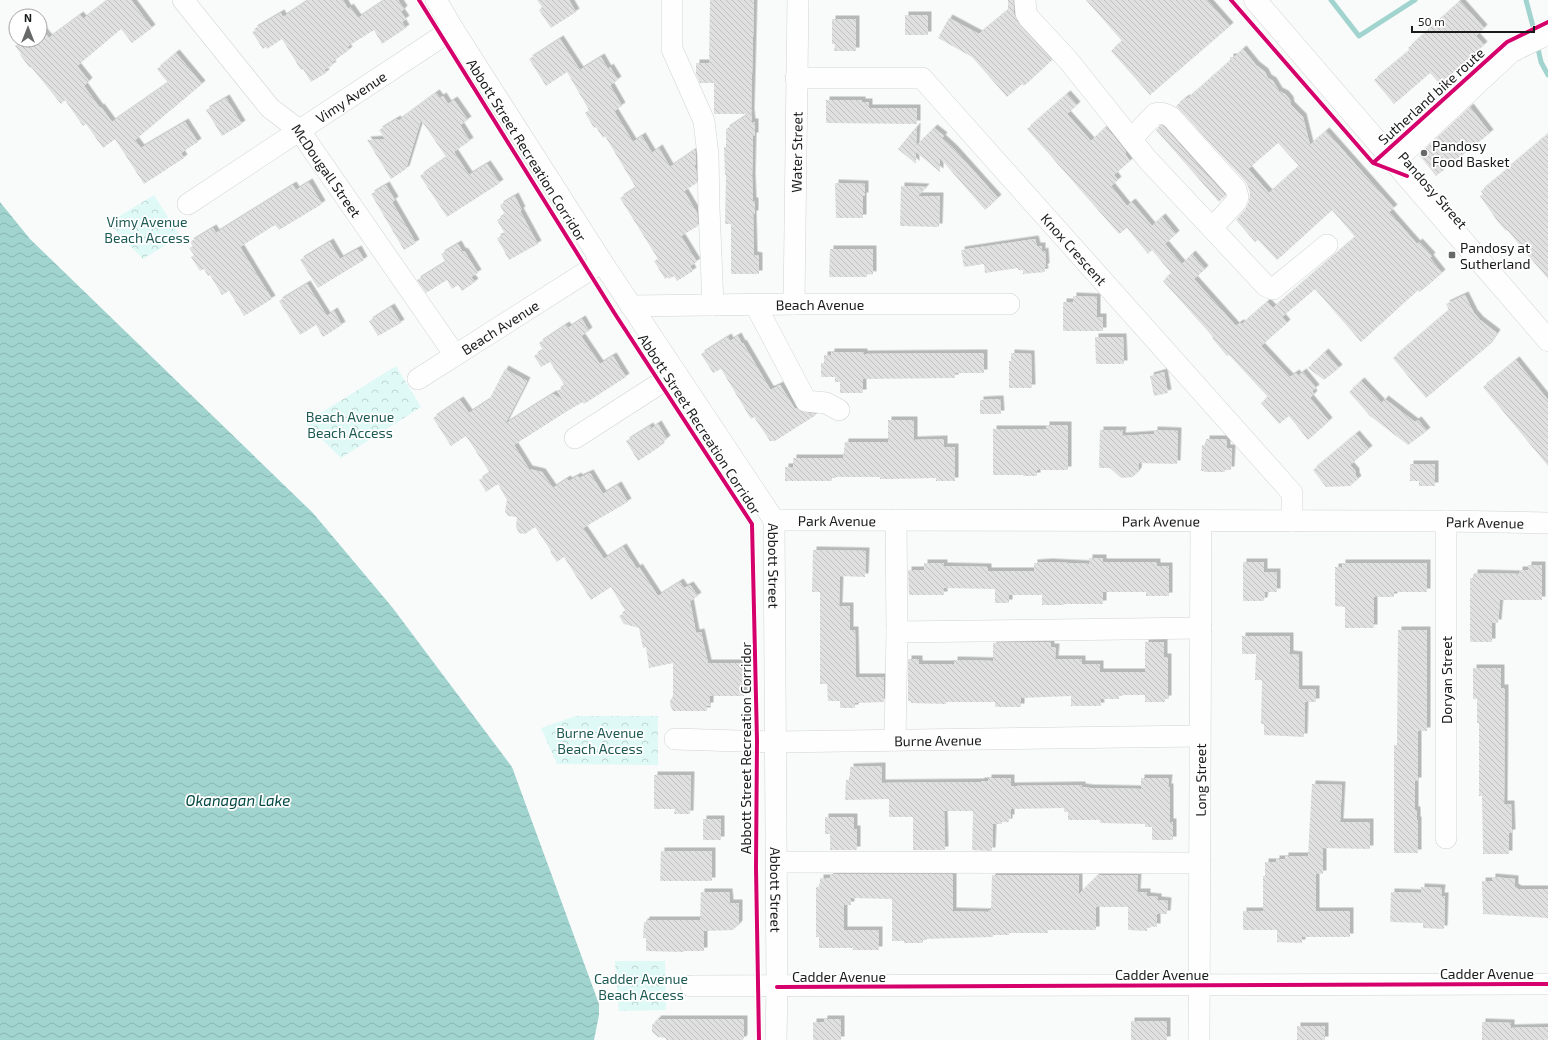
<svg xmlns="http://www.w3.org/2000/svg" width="1548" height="1040" viewBox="0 0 1548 1040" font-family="'Exo 2',sans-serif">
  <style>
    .park { fill: url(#park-crowns) }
    .water { fill: url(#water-waves) }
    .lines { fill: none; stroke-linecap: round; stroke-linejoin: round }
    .stream { stroke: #a1d4cf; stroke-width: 5 }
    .building { fill: url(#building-back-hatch); fill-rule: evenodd; filter: url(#shadow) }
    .minor-casing { stroke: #d2d3d3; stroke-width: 22 }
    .major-casing { stroke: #d2d3d3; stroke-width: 23 }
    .minor { stroke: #fefefe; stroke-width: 21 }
    .major { stroke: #fefefe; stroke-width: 22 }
    .cycleway-casing { stroke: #fff; stroke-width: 6 }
    .cycleway { stroke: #d6006c; stroke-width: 4 }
    .poi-dot { fill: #676968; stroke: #fff; stroke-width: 1.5 }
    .labels { text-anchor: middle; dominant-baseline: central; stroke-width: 3.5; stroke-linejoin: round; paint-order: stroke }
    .street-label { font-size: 14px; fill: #191b1a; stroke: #fff }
    .poi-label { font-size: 14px; fill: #191b1a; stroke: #fff; text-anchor: start }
    .park-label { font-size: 14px; fill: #1d5a54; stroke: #fff }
    .water-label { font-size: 15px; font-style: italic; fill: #034843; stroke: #fff }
  </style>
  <defs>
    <pattern id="park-crowns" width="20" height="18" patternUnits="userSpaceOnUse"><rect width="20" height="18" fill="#def9f6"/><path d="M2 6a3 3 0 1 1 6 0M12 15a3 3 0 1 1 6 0" fill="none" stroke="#bed5d2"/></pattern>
    <pattern id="water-waves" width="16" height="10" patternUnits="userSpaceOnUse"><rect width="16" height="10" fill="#a1d4cf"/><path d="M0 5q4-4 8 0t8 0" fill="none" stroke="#8ab5b1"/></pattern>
    <pattern id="building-back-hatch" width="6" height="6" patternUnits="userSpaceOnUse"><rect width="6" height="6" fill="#e0e0e0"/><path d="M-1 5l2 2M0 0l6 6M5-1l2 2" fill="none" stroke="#c0c0c0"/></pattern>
    <filter id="shadow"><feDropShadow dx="3.5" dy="-3.5" stdDeviation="0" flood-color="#0004"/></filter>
  </defs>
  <rect width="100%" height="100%" fill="#f8fbfa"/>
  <!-- park -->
  <path class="park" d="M154,195L180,236L143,259L108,223Z
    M396,366L421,407L341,458L305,423Z
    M576,716H658V765L557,764L541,728Z
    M615,961H665L666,1010L619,1011Z"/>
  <!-- water -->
  <path class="water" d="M0,202L30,239L313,513L392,607L512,767L599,1004V1015L594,1040H0Z"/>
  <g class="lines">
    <!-- stream -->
    <path class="stream" d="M1331,0L1359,36L1415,0
      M1526,0L1535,34
      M1537,44L1541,62L1548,75"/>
  </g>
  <!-- building -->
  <path class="building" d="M108,0H131L152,28L132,43L121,29L77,66L89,81L84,86L100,108L101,107L112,122L168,83L157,69L176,53L202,84L135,140L141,148L185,122L198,142L181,153L184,158L144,184L115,139L103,148L86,124L83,126L65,100L61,104L31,67L30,68L20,55L21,54L15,46L23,40H40V27L49,38L80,15L83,19Z
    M309,0H343L348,9L350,7L358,18L385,0H398L404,9L401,12L406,19L402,22L406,28L382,44L374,30L347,47L349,50L331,63L333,65L324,70L326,73L311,82L303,69L301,70L282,39L267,49L266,47L263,49L252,32L255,31L254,29L281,13L283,17Z
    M537,0H569L576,12L551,28L539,10L542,7Z
    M710,0H754L751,112L752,122H755V136H753L752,176L753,201H755V214H753L754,255L759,256V274H731V224H725L726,175H725L724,147H726V129L749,114H714V83H700L696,74V63H709Z
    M1008,0H1013L1014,14L1019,24L1052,60L1024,86L1022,84L1007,97L972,57L938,38L949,18L979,34L1008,10Z
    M1086,0H1207L1230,26L1150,95L1111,51L1122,41Z
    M1460,1L1484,28L1476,36L1484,45L1440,84L1430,73L1394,104L1374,80L1410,50L1408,48L1418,39Z
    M905,15H928V35H905Z
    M832,19H856V51H834L835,44H832Z
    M560,39L580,70L601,57L608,69L610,67L618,80L610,85L622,106L614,111L633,142L642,136L652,153L659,148L670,167L695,150L696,164L694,166L696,170L697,183L684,191L697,213L698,226L681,236L697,262L690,266L693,271L677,281L674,276L669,279L668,277L665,279L654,261L658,259L620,198L636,188L605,136L603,138L596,127L594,128L585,113L589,110L567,72L546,86L529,59Z
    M1243,49L1256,65L1265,72L1268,78L1273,81L1279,91L1285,94L1290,100L1291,105L1303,117L1310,145L1326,131L1394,208L1389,212L1417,244L1419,242L1432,256L1430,258L1442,273L1420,292L1418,290L1361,342L1315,289L1282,317L1287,323L1261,346L1290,377L1296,373L1298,376L1303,372L1316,388L1312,391L1314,394L1310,398L1329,421L1308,440L1289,416L1279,424L1261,403L1268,397L1229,355L1227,356L1212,338L1213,337L1163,281L1171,273L1152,250L1148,254L1127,228L1119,234L1027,129L1067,94L1077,105L1067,114L1091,141L1106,127L1126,152L1125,154L1130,161L1114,175L1118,180L1111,186L1127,206L1132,202L1152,226L1162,217L1176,234L1165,244L1182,264L1192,254L1205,269L1194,279L1236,326L1240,323L1242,324L1267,302L1273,308L1355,237L1332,210L1277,260L1258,240L1255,242L1236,220L1245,210L1249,201L1250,194L1248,186L1245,181L1176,106L1186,98L1187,99L1230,61V57H1234ZM1278,143L1299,166L1269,193L1248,169Z
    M436,93L440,98L443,96L448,104L454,100L468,120L460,125L470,141L446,157L421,120L406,169L391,179L367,140L385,139L379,130L397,119L398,121Z
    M226,98L242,124L222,136L206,110Z
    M826,100H862V102H869V108H917V124L826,123Z
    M1470,107L1490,133L1436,176L1419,155Z
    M1161,125L1163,126L1225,195L1219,202L1156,130Z
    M917,126L916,146L934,128L944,136L942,138L954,149L998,198L985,210L940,158V172L916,152V164L898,149Z
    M1548,134V279L1507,230L1506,231L1498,222L1480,196L1483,194L1481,191L1503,173V172Z
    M454,152L469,175L487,164L500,183L447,217L420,176Z
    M309,182L322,204L279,230L275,225L240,247L272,299L244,316L229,291L222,295L210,275L208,276L204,269L200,271L191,257L194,255L189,248L193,246L190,242L213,228L216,233L293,185L296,190Z
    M835,183L865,184V196H863V218H836Z
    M386,185L395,200L392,202L416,243L404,250L371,194Z
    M901,186L926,187L918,196H940L939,227L900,226Z
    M515,196L522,210L520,211L538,244L509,260L497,238L505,234L497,220L505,215L500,205Z
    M1035,239L1037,246H1042V252L1045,251L1046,267H1044L1045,272L1023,274V270H1018V268L985,273L984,264L964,267L961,250Z
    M330,242L340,259L358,249L364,260L318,288L300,260Z
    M458,244L462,251L465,252L478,273L471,277L475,282L462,291L458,285L452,289L447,280L426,293L417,280L446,262L441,254Z
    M830,249H873V275L867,274V277H829Z
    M307,284L327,316L334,311L342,325L323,337L316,325L300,335L279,301Z
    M1465,295L1474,313L1480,320L1497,333L1488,346L1426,398L1393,358L1449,310L1446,304Z
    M1073,296L1097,297V317H1103V331H1063V302H1073Z
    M391,307L401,323L378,336L369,321Z
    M582,319L589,331L581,336L600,364L613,356L626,377L584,404L583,402L569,410L514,445L529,469L542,472L553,488L567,479L569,481L578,476L579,478L590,473L603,494L618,485L628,502L583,528L604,559L623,547L637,569L639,567L658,596L680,582L684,588L690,585L698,596L690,601L696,633L701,632L708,663H743L744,696H710V706H707V711H673L670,705V701L673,696V663L649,668L646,647L643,648L639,628L624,624L619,616L626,612L611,587L591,600L564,557L557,562L550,552L551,551L535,527L525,534L519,533L516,527L517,517L508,516L505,511L507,500L498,484L486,492L479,480L490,473L466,436L451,446L433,418L460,400L469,413L489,400L505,369L527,381L505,424L553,394L563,400L557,391L565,386L550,362L541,367L534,356L543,350L539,343L566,325L568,328Z
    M738,336L742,344L743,343L770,389H772L780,385L795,409L796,408L800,411L815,414L816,415L775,441H770L754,417L751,419L721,369L713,373L701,354L728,337L730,341Z
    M1095,337H1123L1124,364H1096Z
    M831,352H864V354L984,353V373H955V378L863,379V393H840V382H835V377H821V363H824V355H831Z
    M1325,352L1339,368L1324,380L1308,368Z
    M1011,353L1031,354L1032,388H1009V361H1011Z
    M1516,360L1548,400V466L1483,387Z
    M1164,372L1168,393L1154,396L1150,376Z
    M1361,381L1382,403L1385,399L1415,422L1418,420L1427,431L1408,445L1370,416L1349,392Z
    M1000,399L1001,414H980V400Z
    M888,420H914V440L944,439V447H955V481H936V478L892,479H880V477H832V481H785V467H793V458H843L845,442H888Z
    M658,424L667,439L660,444L661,446L638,461L626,441L650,426L651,429Z
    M1046,425H1068V470H1037V476H1023V475H993V429H1046Z
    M1100,430H1123L1122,436L1154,434V430L1178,431L1177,464L1139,463L1138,471L1133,477L1121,478L1110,468H1099Z
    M1356,434L1369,449L1350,465L1356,472V476L1358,479L1350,486L1326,487L1313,470Z
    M1206,439H1227V448H1232L1231,470H1225V472H1204V471H1201L1202,445H1206Z
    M1410,464H1435V486H1419V481H1410Z
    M813,550L866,551L865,577L840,576L839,606H850V630H855L856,677H884V702L855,703V708H840V701H828L827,684H820V592H812Z
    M1089,558H1103V562H1157V566H1169V596H1146V592H1103V604H1064V605H1042V595H1009V603H995V589L944,588V595H909L908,570H924V563H944V566L988,567V571H1034V563L1049,562L1089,564Z
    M1243,562H1264V572H1277V592H1265L1264,601H1243Z
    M1342,563H1427V592H1394V597H1374V628H1345V607L1335,606V567H1342Z
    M1528,565H1542V600H1500L1498,623H1492V642H1470V578H1474V573L1519,574V570H1528Z
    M1398,630H1427V731H1418V781H1415V810H1417V820H1418V853H1394V745H1397Z
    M1242,636H1290V654L1299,655V689H1316V702H1305L1304,737L1264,735V724H1261L1262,680H1255L1256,654H1242Z
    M1051,642V647H1056L1055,659H1082V664H1100V672H1145V642H1164V657H1168V699H1165V702H1145V695H1119V699H1100L1101,706H1071V696L1021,698V707H995V702H946V704L911,703V701H908V659H919V664H954V660L993,661V643Z
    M1473,668H1501V688H1505L1504,804H1511L1512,833H1509V854H1483L1482,796H1479V723H1477V699H1473Z
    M882,766V783L981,782V781H988V778H1011V786L1082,785V787L1090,788L1141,789V778H1169L1168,787H1170V822H1173V840H1152V827H1145V824L1100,823V820H1068V812H1064V808L1011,809V818H1009V822H1002V824H993L992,851L972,850L973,811H944L945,850H913V817H889V799L845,800L846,780H850V767Z
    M654,775H691L690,814H674L675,809H654Z
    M1312,784L1342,785L1340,822H1370V849L1323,848V874H1316V911H1350V937H1302V943L1277,942V930H1243V911H1263V876H1265V862H1276V859H1285V856H1308Z
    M825,817H854V829H857V850H830V834H825Z
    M703,819H721V840H703Z
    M661,851H712V881H660Z
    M830,874H953V911L988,912V910H991L992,875H1079V894L1098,875H1138L1137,892H1147V896L1158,897V900L1168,901L1167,914H1157V927L1147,926V931L1128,930V907H1096V930H1048V933H1009V935H993V937L923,939V943H904V941H892V899L851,898V905H844V930H879V950H853V948H819V937H816V887L820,886V878H830Z
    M1492,877L1515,879V887L1518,889H1548V918L1483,914L1482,881H1492Z
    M1421,887L1442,888L1441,896H1445L1444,929L1423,928V923L1390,922L1391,892L1421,893Z
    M701,892H729L730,903H739V924L733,930L704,931V951H684V952L646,951V938H643L644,922H646V920H700Z
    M658,1019H744V1037L743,1040H666V1038L658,1037L652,1032V1025Z
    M824,1019H841V1040H813V1022H824Z
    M1131,1021H1167V1040H1131Z
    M1482,1022L1511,1023V1028L1548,1027V1040H1482Z
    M1297,1026H1325V1040H1297Z"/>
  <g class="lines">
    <defs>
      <g id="minor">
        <path id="s1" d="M183,0L270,108L299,130L455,355"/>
        <path id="s2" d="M436,0L453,29L602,262L774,520L777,987L776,1040"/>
        <path d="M672,0V49L704,121L708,155L709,208L713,305"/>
        <path d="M1025,0L1026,13L1029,18L1068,60L1147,159L1266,286L1273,289L1327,245"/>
        <path id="s3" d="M796,78H922L1292,493V521"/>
        <path d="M1131,139L1155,114C1161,112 1166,114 1171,117L1236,189L1238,197L1236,202L1212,228"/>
        <path d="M1394,162L1511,52L1548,34"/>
        <path id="s4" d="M188,204L453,29"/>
        <path d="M755,304L806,401L826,403L839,410"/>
        <path id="s5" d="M794,304L798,0"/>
        <path id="s6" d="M631,306L794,304H1009"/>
        <path id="s7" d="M418,379L602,262"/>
        <path d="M575,438L676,373"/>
        <path id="s8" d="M774,520L1446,521L1548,523"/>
        <path d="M896,520L897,632"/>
        <path d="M1446,521V838"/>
        <path id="s9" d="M675,739L776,742L1200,736"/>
        <path d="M895,740L897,632L1201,628"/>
        <path d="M777,862L1200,863"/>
        <path d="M691,986L1548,984"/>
        <path id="s10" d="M1199,1040L1201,521"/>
      </g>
      <path id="major" d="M1255,0L1548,340"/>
    </defs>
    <!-- minor casing -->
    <use href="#minor" class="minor-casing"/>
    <!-- major casing -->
    <use href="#major" class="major-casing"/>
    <!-- minor -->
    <use href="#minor" class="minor"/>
    <!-- major -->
    <use href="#major" class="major"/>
    <defs>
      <path id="cycleway" d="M419,0L615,314L752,524L757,741L756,868L759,1040
        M1231,0L1373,163L1407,176
        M1373,163L1507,42L1548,22
        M777,987L1548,984"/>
    </defs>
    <!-- cycleway casing -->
    <use href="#cycleway" class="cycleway-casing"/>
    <!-- cycleway -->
    <use href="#cycleway" class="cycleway"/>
  </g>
  <!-- markers -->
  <g class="poi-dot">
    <circle cx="1424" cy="153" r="4"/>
    <rect x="1448" y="251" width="8" height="8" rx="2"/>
  </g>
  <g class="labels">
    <!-- street labels -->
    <g class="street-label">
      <text transform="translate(1431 96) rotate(-42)">Sutherland bike route</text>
      <text stroke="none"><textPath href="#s4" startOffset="195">Vimy Avenue</textPath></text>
      <text transform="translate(527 150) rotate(58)">Abbott Street Recreation Corridor</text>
      <text stroke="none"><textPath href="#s5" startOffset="152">Water Street</textPath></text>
      <text stroke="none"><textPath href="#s1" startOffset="224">McDougall Street</textPath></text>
      <text transform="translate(1433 190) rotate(49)">Pandosy Street</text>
      <text stroke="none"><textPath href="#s3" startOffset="355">Knox Crescent</textPath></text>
      <text stroke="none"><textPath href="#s6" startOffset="189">Beach Avenue</textPath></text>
      <text stroke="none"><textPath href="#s7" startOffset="97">Beach Avenue</textPath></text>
      <text transform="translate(700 424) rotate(57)">Abbott Street Recreation Corridor</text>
      <text stroke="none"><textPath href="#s8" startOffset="63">Park Avenue</textPath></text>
      <text stroke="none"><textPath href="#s8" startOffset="387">Park Avenue</textPath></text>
      <text stroke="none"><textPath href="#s8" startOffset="711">Park Avenue</textPath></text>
      <text stroke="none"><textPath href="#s2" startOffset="666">Abbott Street</textPath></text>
      <text transform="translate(1446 680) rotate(-90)">Doryan Street</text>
      <text stroke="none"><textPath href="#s9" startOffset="263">Burne Avenue</textPath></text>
      <text transform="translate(745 748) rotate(-90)">Abbott Street Recreation Corridor</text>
      <text stroke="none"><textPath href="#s10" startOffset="260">Long Street</textPath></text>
      <text stroke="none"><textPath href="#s2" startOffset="990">Abbott Street</textPath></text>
      <text x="1487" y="973">Cadder Avenue</text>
      <text x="1162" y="974">Cadder Avenue</text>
      <text x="839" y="976">Cadder Avenue</text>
    </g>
    <!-- poi labels -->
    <g class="poi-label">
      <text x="1432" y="145">Pandosy<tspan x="1432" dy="16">Food Basket</tspan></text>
      <text x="1460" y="247">Pandosy at<tspan x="1460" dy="16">Sutherland</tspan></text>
    </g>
    <!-- park labels -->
    <g class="park-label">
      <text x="147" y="221">Vimy Avenue<tspan x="147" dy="16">Beach Access</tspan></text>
      <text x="350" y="416">Beach Avenue<tspan x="350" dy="16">Beach Access</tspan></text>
      <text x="600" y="732">Burne Avenue<tspan x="600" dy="16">Beach Access</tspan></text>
      <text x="641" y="978">Cadder Avenue<tspan x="641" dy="16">Beach Access</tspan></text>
    </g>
    <!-- water labels -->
    <g class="water-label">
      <text x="238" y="800">Okanagan Lake</text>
    </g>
  </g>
  <!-- north arrow -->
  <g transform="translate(28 28)"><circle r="19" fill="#ffffff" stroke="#a3a4a3"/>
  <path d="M0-3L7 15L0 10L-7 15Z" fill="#676968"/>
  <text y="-6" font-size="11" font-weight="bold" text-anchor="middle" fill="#191b1a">N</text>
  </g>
  <!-- scale -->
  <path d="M1412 26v6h122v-6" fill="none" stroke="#191b1a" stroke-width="2"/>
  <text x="1418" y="26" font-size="12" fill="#191b1a" stroke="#ffffff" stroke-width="3" paint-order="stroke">50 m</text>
</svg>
